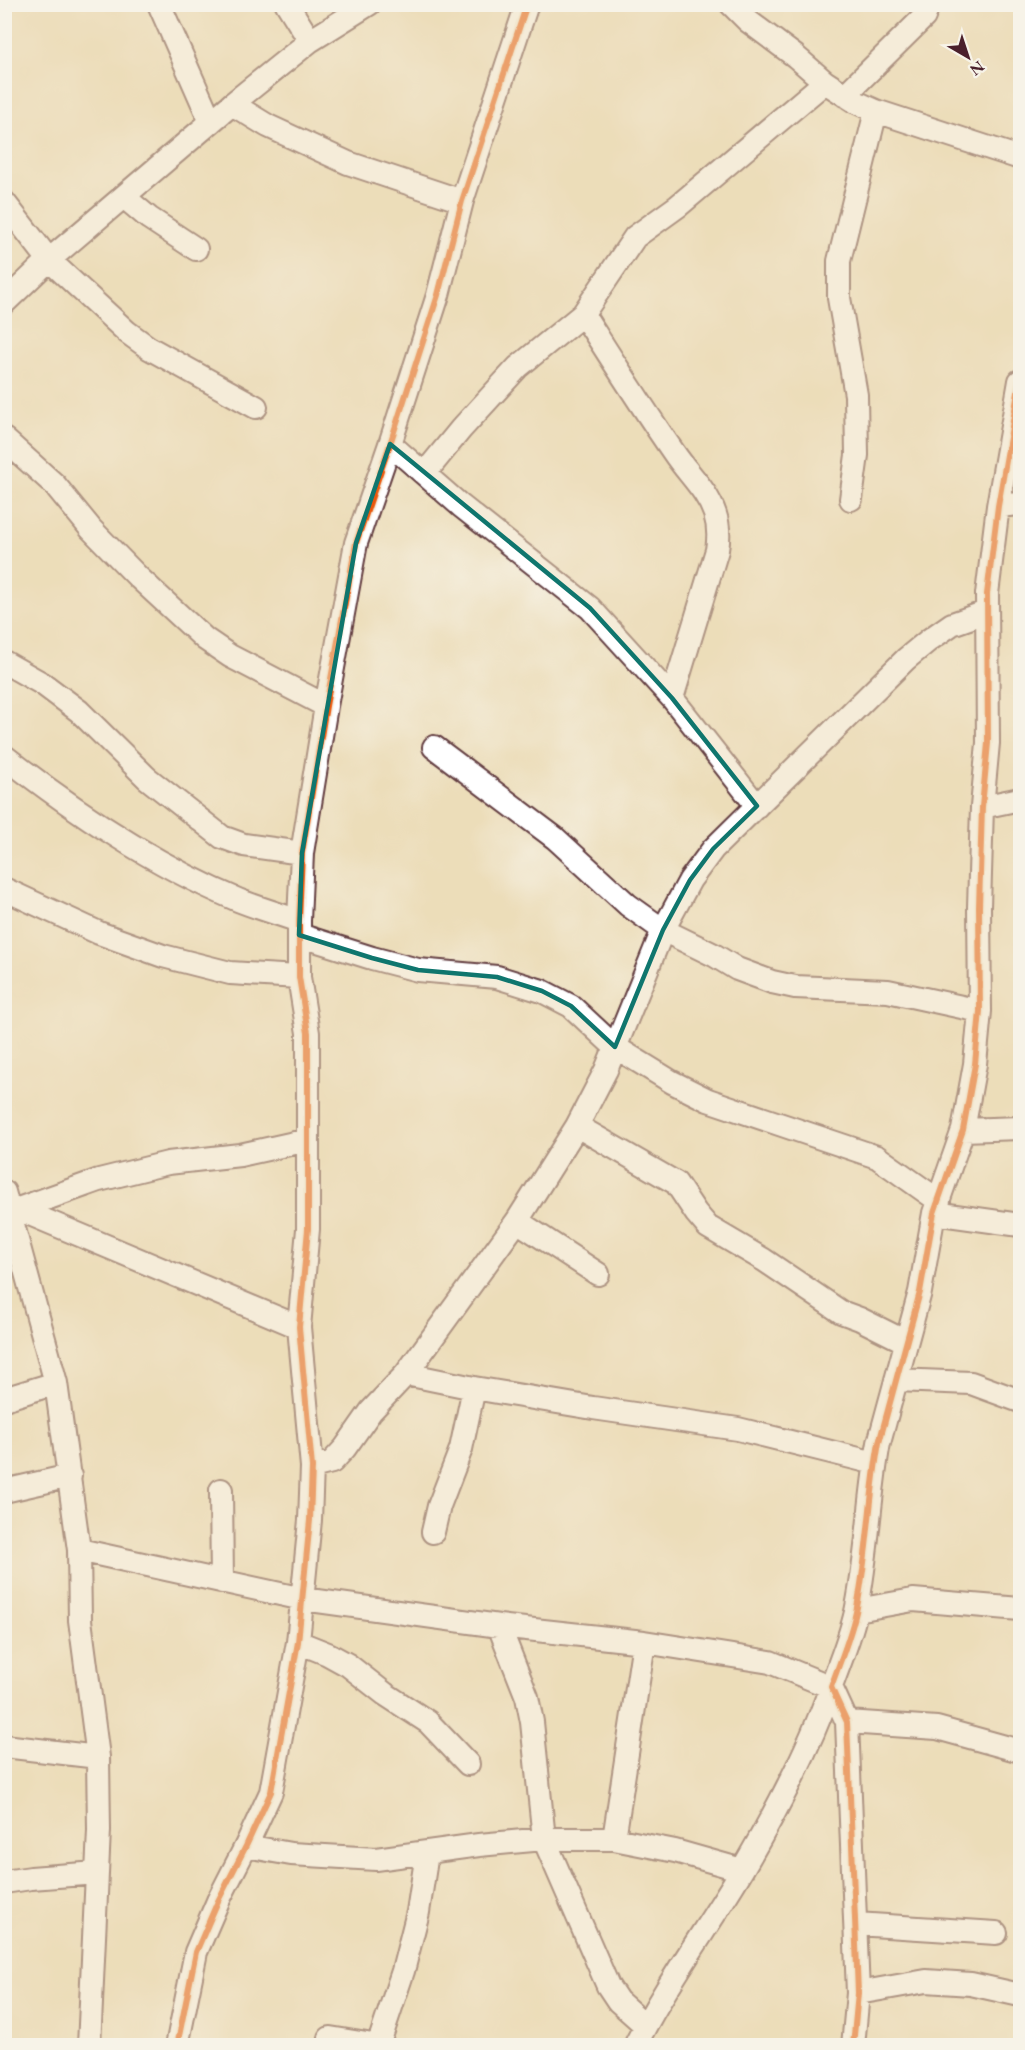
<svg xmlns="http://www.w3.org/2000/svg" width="1025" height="2050" viewBox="0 0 1025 2050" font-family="'EB Garamond',serif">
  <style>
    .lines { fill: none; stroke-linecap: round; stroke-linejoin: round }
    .minor-casing { stroke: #623c40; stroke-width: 26 }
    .minor { stroke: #fff; stroke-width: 22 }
    .cycleway-casing { stroke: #f7f3e8; stroke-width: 10 }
    .cycleway { stroke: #e8590c; stroke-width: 6 }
    .marked { fill: none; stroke: #0f766e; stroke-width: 4.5; stroke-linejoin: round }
  </style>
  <rect width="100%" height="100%" fill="#f7f3e8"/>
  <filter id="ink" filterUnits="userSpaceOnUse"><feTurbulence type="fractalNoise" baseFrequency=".0167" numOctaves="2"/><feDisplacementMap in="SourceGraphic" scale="12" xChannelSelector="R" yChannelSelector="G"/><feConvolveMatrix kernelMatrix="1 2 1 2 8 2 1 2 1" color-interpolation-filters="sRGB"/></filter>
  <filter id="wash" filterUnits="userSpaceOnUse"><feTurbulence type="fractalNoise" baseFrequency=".008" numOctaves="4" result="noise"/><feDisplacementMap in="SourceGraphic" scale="24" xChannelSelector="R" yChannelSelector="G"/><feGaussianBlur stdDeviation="1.35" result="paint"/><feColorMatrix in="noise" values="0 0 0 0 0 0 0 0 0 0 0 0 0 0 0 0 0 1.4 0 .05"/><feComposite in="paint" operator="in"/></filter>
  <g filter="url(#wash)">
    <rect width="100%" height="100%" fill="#ecddb9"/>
  </g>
  <g filter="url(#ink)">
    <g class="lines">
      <defs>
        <path id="minor" d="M159,4L211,122
          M287,4L310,41
          M731,4L748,21L795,56L825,82L856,102L876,111L1020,158
          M845,95L924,17L927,8L925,4
          M232,104L268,126L348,163L462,201
          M124,197L149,218L196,249
          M4,202L49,260L127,332L149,348L256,407
          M4,303L49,260L232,104L310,41L369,4
          M583,314C613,361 642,407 674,453C688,474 707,490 715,514C719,526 719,538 717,550L672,698
          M4,439L55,485L91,529L138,577L205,639L230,656L326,706
          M390,444L461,506L590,608L672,698L757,806
          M425,473L461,429L518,367L583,314L635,237L678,206L825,82
          M851,499L857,455L856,395L839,298V261L876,111
          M998,506L1020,504
          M4,662L43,684L79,711L147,778L222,837L244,845L302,853
          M434,747L555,838L628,905L663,930L714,955L737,969L772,982L795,987L888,991L980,1011
          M4,756C76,812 154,865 238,900C258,908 279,914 299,921
          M982,807L1020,799
          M4,889L99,933L163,956L230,973L299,977
          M299,935L372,958L418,970L497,977L542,991L571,1006L615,1047L672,1082L708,1100L877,1157L939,1201
          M577,1126L676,1183L696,1213L708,1227L764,1260L841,1312L860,1319L906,1342
          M963,1130L1020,1128
          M4,1192L56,1383L79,1550L80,1620L98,1757L99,1830L89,2046
          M18,1209L99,1180L168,1163L240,1155L308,1140
          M934,1213L1020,1225
          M4,1216L18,1209L299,1327
          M517,1221L598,1274
          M406,1374L474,1388L593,1408L738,1429L875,1463
          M896,1380L971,1383L1020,1401
          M4,1399L56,1383
          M312,1467L332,1462L345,1448L371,1411L406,1374L517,1221L577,1126L606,1070L663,930L690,880L713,849L906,659L929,640L952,624L986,612
          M221,1490L222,1582
          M4,1491L70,1476
          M433,1532L439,1506L461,1449L474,1388
          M79,1550L303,1599L499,1626L644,1642L770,1662L831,1687C809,1750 776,1812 742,1870C707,1929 666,1984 635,2046
          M857,1610L913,1600L1020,1609
          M499,1626L527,1697L532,1722L544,1839L608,1986L618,2001L645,2025
          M298,1642L328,1654L348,1665L385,1694L428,1722L468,1764
          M847,1722L937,1728L1020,1751
          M4,1746L98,1757
          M614,1839L644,1642
          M246,1846L291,1854L376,1859L479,1845L544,1839H614L675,1851L742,1870
          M4,1882L31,1878L97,1873
          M856,1924L996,1933
          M858,1993L926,1981L971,1984L1020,1995
          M330,2038L379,2046
          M177,2046L196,1952L218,1901L246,1846L271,1792L298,1642L310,1520L312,1467L299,1327L308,1229V1033L299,977V921L302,853L326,706L356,543L390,444L438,295L462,201L527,4
          M378,2046L403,1971L418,1912L427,1853
          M853,2046L858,1993L847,1722L831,1687C840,1661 852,1634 857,1607C868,1553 869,1497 879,1443L920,1292L934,1213L963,1130L975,1064L980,1011L979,907L982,807L988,743L987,594L998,506L1020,381"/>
      </defs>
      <!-- minor casing -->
      <use href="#minor" class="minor-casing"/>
      <!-- minor -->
      <use href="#minor" class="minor"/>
      <defs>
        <path id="cycleway" d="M177,2046L196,1952L218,1901L246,1846L271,1792L298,1642L310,1520L312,1467L299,1327L308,1229V1033L299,977V921L302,853L326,706L356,543L390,444L438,295L462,201L527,4
          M853,2046L858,1993L847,1722L831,1687C840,1661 852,1634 857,1607C868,1553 869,1497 879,1443L920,1292L934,1213L963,1130L975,1064L980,1011L979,907L982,807L988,743L987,594L998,506L1020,381"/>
      </defs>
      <!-- cycleway casing -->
      <use href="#cycleway" class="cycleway-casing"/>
      <!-- cycleway -->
      <use href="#cycleway" class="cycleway"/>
    </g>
  </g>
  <!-- marked area -->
  <path d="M0 0H1025V2050H0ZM390,444L590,608L672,698L757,806L713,849L690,880L663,930L615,1047L571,1006L542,991L497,977L418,970L372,958L299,935L302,853L356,543Z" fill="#ecddb9" fill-opacity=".55" fill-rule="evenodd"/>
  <path class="marked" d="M390,444L590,608L672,698L757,806L713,849L690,880L663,930L615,1047L571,1006L542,991L497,977L418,970L372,958L299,935L302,853L356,543Z"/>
  <!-- margin -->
  <rect width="1025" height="2050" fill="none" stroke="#f7f3e8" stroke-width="24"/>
  <!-- north arrow -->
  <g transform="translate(968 57) rotate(141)" stroke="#f7f3e8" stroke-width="4.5" paint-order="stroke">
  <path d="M0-4.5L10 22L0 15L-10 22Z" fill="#4a1f2b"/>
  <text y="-9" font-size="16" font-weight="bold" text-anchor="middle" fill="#4a1f2b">N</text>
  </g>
</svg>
